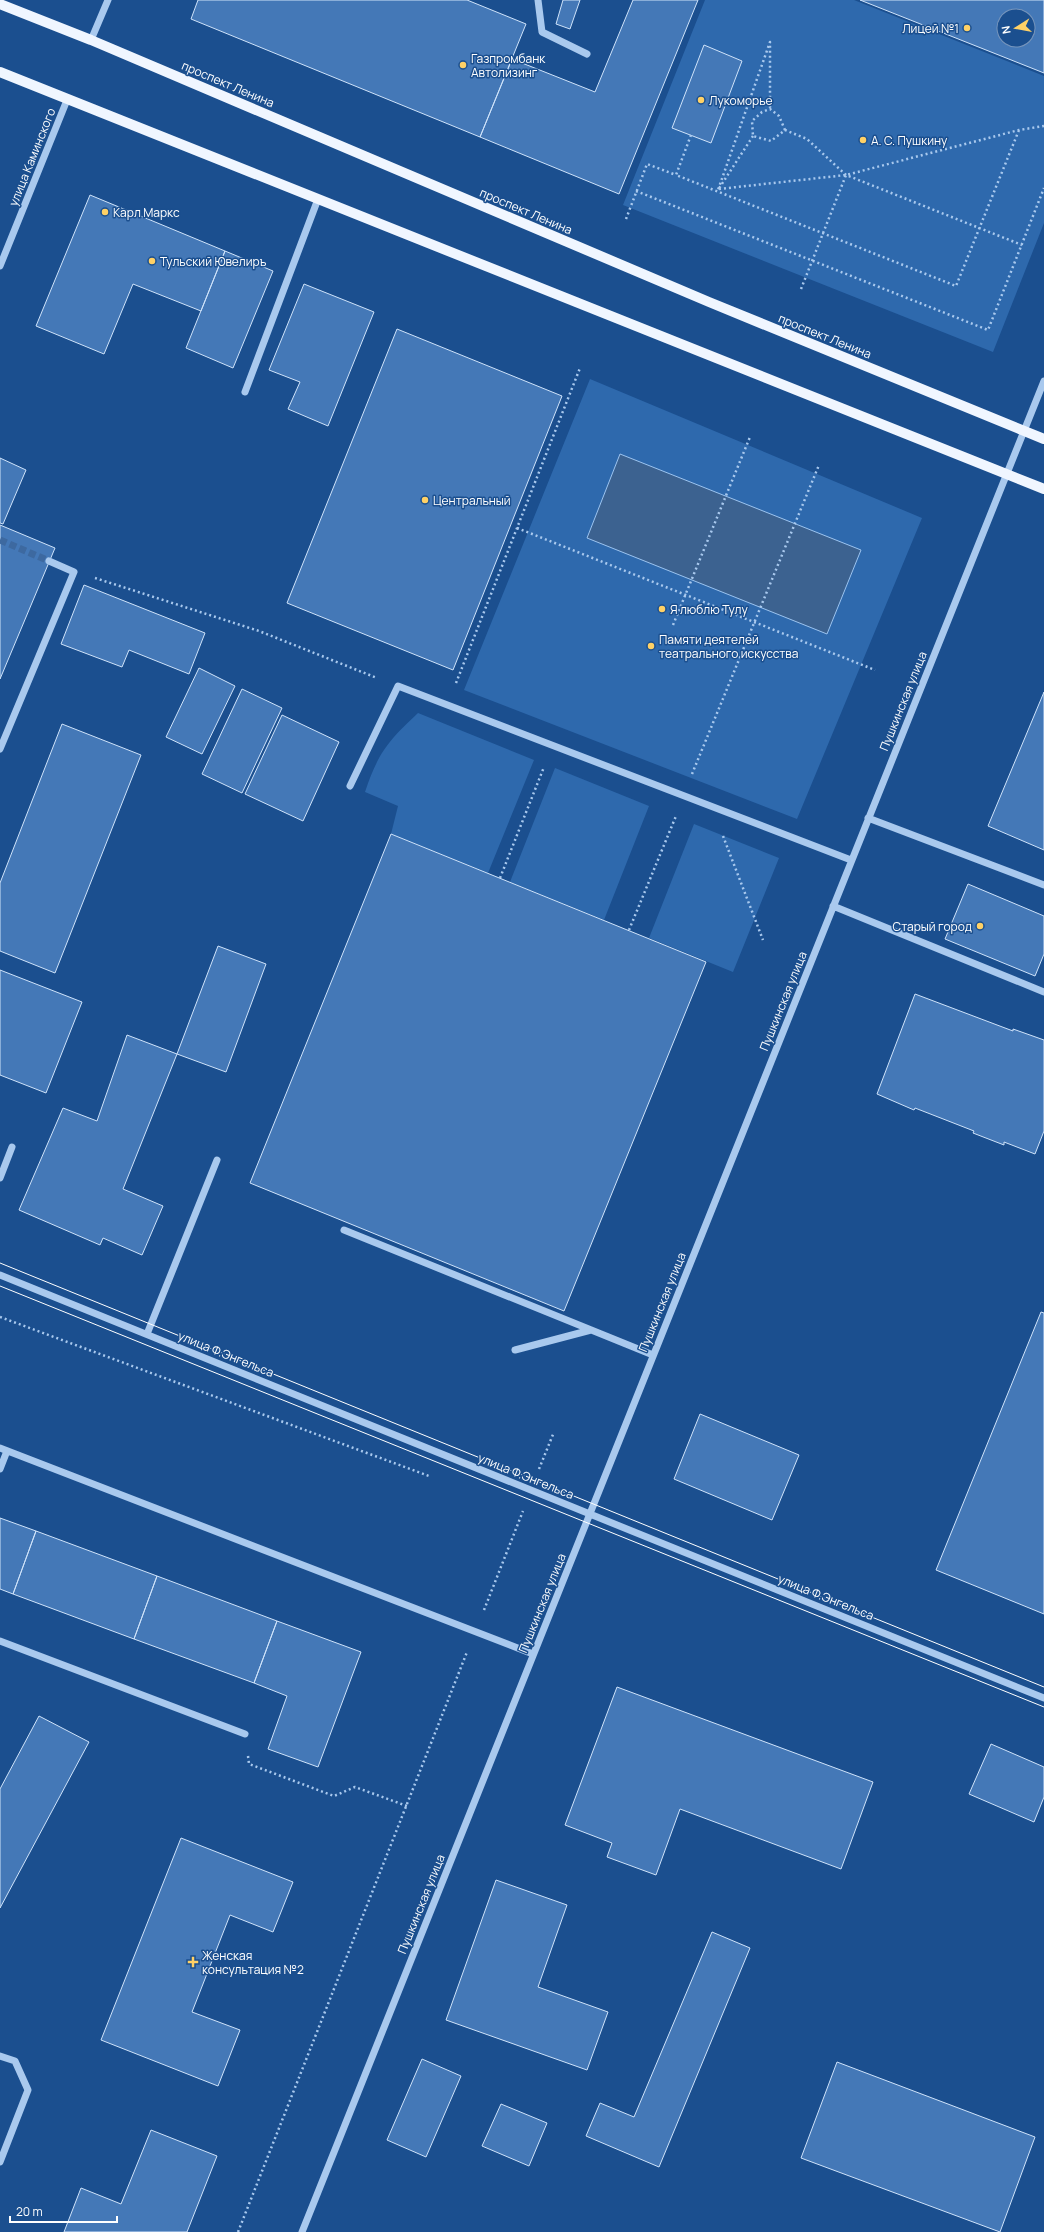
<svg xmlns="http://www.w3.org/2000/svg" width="1044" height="2232" viewBox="0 0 1044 2232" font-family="Manrope,sans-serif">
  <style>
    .green { fill: #2e69ad }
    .water { fill: #3c6290; stroke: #9cc4f0 }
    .building { fill: #4478b7; stroke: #cfe3fa; fill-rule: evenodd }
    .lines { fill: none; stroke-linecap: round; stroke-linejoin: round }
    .minor-tunnel { stroke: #3d69a0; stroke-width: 7; stroke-dasharray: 7 3.5; stroke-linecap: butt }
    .path { stroke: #a9c9ee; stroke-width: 2.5; stroke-dasharray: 2 3; stroke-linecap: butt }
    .minor { stroke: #a9c9ee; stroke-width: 7 }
    .major { stroke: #f0f6ff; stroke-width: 10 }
    .tram { stroke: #fff; stroke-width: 1 }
    .poi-dot { fill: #ffd166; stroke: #1b4f8f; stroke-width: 1.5 }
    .labels { text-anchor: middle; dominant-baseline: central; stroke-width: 3; stroke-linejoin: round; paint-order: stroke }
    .poi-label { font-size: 12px; fill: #fff; stroke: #1b4f8f; text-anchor: start }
    .street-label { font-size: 12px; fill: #fff; stroke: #1b4f8f }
  </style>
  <rect width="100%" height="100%" fill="#1b4f8f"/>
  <!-- green -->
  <path class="green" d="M705,0H854L1044,76V223L993,352L623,205Z
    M590,379L922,518L797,819L464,690Z
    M418,713L534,760L488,873L391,834L398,806L365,792C378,753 388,741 418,713Z
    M555,768L649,806L604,920L510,882Z
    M694,824L779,858L733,972L649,938Z"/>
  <!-- water -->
  <path class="water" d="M620,454L861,550L827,634L587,538Z"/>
  <!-- building -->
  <path class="building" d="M198,0H467L526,24L480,137L191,19Z
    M563,0H580L570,29L556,24Z
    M633,0H698L619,194L480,137L512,59L595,92Z
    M860,0H1044V73ZM1004,16H1028V40H1004Z
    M704,45L742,61L711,143L672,128Z
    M90,195L225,251L201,311L133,284L104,354L36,326Z
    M225,251L273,271L233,368L186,348Z
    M304,284L374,312L328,426L288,409L300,382L269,370Z
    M397,329L562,396L453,670L287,603Z
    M0,458L26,470L3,524L0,523Z
    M0,525L55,548L0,679Z
    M84,585L205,633L189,674L129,650L122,667L61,644Z
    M199,668L235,686L202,754L166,737Z
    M242,689L282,708L242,793L202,774Z
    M1044,692V850L988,826Z
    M282,715L339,742L303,821L245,794Z
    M62,724L141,755L55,973L0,951V883Z
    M391,834L706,962L564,1311L250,1183Z
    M968,884L1044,916V954L1035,976L945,939Z
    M218,946L266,964L226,1072L177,1054Z
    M0,970L82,1002L46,1093L0,1075Z
    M915,994L1013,1031V1029L1044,1040V1131L1035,1154L1004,1142V1145L973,1133L974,1131L915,1108L914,1110L877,1094Z
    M127,1035L177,1054L123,1189L163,1206L142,1255L103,1238L100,1245L19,1210L63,1108L97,1121Z
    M1041,1312L1044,1313V1614L936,1570Z
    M700,1414L799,1455L772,1520L674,1479Z
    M0,1518L36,1531L13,1594L0,1589Z
    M36,1531L157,1576L134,1639L13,1594Z
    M157,1576L277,1621L254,1683L134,1639Z
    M277,1621L361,1652L318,1767L268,1749L287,1696L254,1683Z
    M617,1687L873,1782L841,1869L680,1809L656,1875L607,1857L612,1843L565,1825Z
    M39,1716L89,1742L0,1908V1789Z
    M991,1744L1044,1767V1797L1034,1822L969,1794Z
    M181,1838L293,1882L273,1932L230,1915L192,2012L240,2030L218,2086L101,2040Z
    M496,1880L567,1905L538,1987L608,2012L587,2070L446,2020Z
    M712,1932L750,1948L659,2167L586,2136L600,2103L634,2117Z
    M422,2059L461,2076L426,2157L387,2140Z
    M837,2062L1035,2137L1000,2232L801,2158Z
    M501,2104L547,2123L529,2166L482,2146Z
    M151,2130L217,2156L187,2232H64L81,2188L121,2204Z"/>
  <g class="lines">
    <!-- minor-tunnel -->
    <path class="minor-tunnel" d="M0,540L49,561"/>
    <!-- path -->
    <path class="path" d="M785,130L779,116L770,109L762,112L752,121L753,136L771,141L785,130L807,139L846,175L1022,245
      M691,135L676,175L956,286L1019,130
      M753,136L718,190L770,42V109
      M719,189L846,175L1019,130L1044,126
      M636,191L988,330L1044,188
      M626,219L647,164L676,175
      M801,289L846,175
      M517,528L875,670
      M95,578L259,631L377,678
      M673,625L750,437
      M456,683L580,368
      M692,774L819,465
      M723,836L763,940
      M500,878L544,767
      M629,930L676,816
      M0,1317L429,1476
      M539,1469L554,1432
      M484,1610L523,1511
      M248,1756L249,1764L334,1796L355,1787L407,1806
      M238,2232L467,1652"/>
    <!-- minor -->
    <path class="minor" d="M538,0L542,32L587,54
      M91,40L108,0
      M0,266L67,100
      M245,392L318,199
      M0,749L74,572L49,561
      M350,786L398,686L851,860
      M868,818L1044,885
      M833,906L1044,992
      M0,1178L12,1147
      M344,1230L653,1355
      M0,1275L1044,1698
      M147,1334L217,1160
      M515,1350L591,1330
      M0,1448L533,1654
      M0,1469L7,1451
      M0,1641L245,1734
      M0,2056L15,2061L28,2090L0,2162
      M302,2232L1044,381"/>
    <!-- major -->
    <path class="major" d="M0,4L91,40L709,302L1044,439
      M0,72L1044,489"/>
    <!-- tram -->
    <path class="tram" d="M0,1263L1044,1687
      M0,1286L1044,1707"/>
  </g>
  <!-- markers -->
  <g class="poi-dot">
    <circle cx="967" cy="28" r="4"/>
    <circle cx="463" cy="65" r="4"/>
    <circle cx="701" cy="100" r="4"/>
    <circle cx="863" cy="140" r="4"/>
    <circle cx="105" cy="212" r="4"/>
    <circle cx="152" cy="261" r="4"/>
    <circle cx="425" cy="500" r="4"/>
    <circle cx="662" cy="609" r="4"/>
    <circle cx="651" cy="646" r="4"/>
    <circle cx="980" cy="926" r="4"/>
    <path d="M191 1956h4v4h4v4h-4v4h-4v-4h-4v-4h4z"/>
  </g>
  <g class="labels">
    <!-- poi labels -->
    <g class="poi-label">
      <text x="959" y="28" text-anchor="end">Лицей №1</text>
      <text x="471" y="58">Газпромбанк<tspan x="471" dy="14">Автолизинг</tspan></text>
      <text x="709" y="100">Лукоморье</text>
      <text x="871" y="140">А. С. Пушкину</text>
      <text x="113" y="212">Карл Маркс</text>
      <text x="160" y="261">Тульский Ювелиръ</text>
      <text x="433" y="500">Центральный</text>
      <text x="670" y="609">Я люблю Тулу</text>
      <text x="659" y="639">Памяти деятелей<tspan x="659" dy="14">театрального искусства</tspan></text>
      <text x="972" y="926" text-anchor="end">Старый город</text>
      <text x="202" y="1955">Женская<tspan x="202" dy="14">консультация №2</tspan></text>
    </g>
    <!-- street labels -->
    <g class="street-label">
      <text transform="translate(228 84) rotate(23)">проспект Ленина</text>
      <text transform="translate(32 157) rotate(-68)">улица Каминского</text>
      <text transform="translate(526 211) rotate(23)">проспект Ленина</text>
      <text transform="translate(825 336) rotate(22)">проспект Ленина</text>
      <text transform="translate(903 701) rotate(-68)">Пушкинская улица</text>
      <text transform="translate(783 1001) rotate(-68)">Пушкинская улица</text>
      <text transform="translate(662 1302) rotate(-68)">Пушкинская улица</text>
      <text transform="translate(226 1354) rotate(22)">улица Ф.Энгельса</text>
      <text transform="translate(526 1476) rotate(22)">улица Ф.Энгельса</text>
      <text transform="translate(826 1597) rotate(22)">улица Ф.Энгельса</text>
      <text transform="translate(542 1603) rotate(-68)">Пушкинская улица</text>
      <text transform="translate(421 1904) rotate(-68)">Пушкинская улица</text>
    </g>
  </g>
  <!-- north arrow -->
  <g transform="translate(1016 28) rotate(259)"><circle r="19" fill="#1b4f8f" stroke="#7695bc"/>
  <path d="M0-3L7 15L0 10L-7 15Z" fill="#ffd166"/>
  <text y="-6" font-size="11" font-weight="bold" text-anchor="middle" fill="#ffffff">N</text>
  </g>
  <!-- scale -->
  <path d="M10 2216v6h107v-6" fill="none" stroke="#ffffff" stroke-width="2"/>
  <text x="16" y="2216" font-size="12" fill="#ffffff" stroke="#1b4f8f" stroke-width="3" paint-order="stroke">20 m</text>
</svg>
